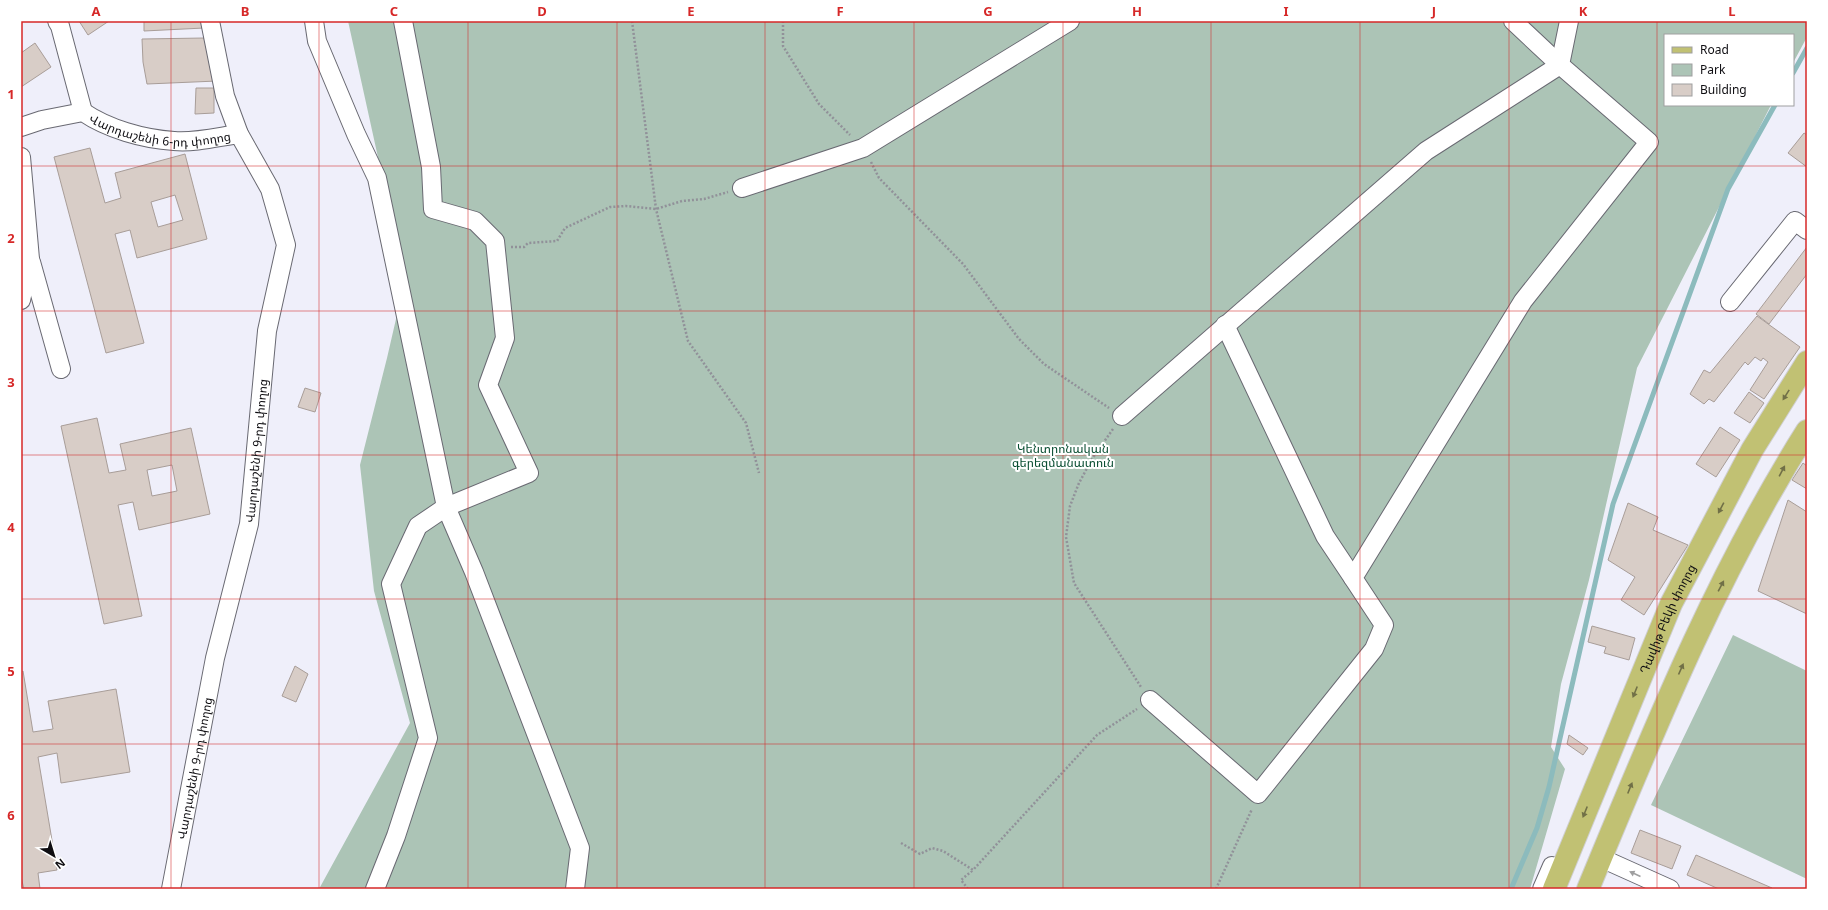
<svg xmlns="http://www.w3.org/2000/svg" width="1828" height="910" viewBox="0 0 1828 910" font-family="'Noto Sans','Noto Sans Armenian',sans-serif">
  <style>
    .green { fill: #acc4b6 }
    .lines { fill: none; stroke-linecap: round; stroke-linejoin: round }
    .stream { stroke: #8cbbbd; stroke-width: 5 }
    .building { fill: #d8cdc7; stroke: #a89d98; fill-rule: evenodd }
    .minor-casing { stroke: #696972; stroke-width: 20 }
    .major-casing { stroke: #cfcfd0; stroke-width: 24 }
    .path { stroke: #919199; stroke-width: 2.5; stroke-dasharray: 2 2; stroke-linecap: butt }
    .minor { stroke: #fff; stroke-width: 18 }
    .major { stroke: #c1c173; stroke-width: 22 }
    .oneway { fill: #717047 }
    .oneway2 { fill: #9f9fa0 }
    .grid { fill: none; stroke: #d62828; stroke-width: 1; stroke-opacity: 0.55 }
    .labels { text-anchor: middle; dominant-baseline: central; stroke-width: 4; stroke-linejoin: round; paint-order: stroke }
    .street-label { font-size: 12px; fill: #0f0e12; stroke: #fff }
    .park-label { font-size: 12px; fill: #084d31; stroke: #fff }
    .neatline { fill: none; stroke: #d62828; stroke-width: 1.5 }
    .grid-label { font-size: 13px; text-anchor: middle; font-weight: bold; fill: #d62828 }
  </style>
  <rect width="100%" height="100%" fill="#efeffa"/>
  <!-- green -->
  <path class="green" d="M348,21H1807V37L1793,63V35H1665V105H1771L1637,368L1589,580L1561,684L1551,747L1565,769L1530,889H319L410,723L374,591L360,465L387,358L405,280Z
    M1733,635L1807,671V879L1651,805Z"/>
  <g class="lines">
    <!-- stream -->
    <path class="stream" d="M1793,73L1807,48
      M1511,889L1537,828L1549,787L1613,504L1728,189L1775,105"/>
  </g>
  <!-- building -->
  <path class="building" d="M79,21H109L88,35Z
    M144,21H203L204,28L144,31Z
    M204,38L217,81L147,84L143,62L142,39Z
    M35,43L51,67L21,87V53Z
    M196,88H214V113L195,114Z
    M1804,133L1807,135V167L1788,153Z
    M90,148L105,203L121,198L115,173L185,154L207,239L137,258L130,230L115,234L144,343L106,353L54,157ZM175,195L183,220L158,227L151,202Z
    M1807,247V274L1769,324L1756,314Z
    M1757,316L1800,347L1764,399L1750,390L1768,362L1763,358L1761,361L1755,357L1748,365L1745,362L1714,402L1709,399L1704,404L1690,394L1704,370L1710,373Z
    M305,388L321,393L315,412L298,407Z
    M1749,392L1764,403L1750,423L1734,413Z
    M97,418L109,473L126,470L120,444L191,428L210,514L139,530L133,502L118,505L142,616L104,624L61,426ZM172,465L177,491L152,496L147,470Z
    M1720,427L1740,440L1716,477L1696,464Z
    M1803,463L1807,466V489L1792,480Z
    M1788,500L1807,512V614L1758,591Z
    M1628,503L1658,517L1653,530L1688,545L1644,615L1621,600L1635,577L1608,560Z
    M1592,626L1635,638L1629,660L1604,653L1606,647L1588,642Z
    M295,666L308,674L296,702L282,696Z
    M23,671L33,732L53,729L48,701L116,689L130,772L61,783L57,753L38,757L57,870L38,873L40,889H24L21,877V672Z
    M1569,735L1588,748L1583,755L1567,744Z
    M1640,830L1681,846L1672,869L1631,853Z
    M1696,855L1772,888L1719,889L1687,875Z"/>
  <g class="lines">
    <defs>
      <g id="minor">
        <path d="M57,21L60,26L83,112"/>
        <path d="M314,21L317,41L356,134L377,178L446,507L474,572L580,848L575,889"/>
        <path id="s1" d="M21,127L42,120L83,112C108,129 143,139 174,141C194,143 218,137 239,134"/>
        <path d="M21,157L30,259L21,300"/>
        <path d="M742,188L863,148L1070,21"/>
        <path d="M31,262L61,369"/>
        <path d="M1730,302L1795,221L1807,230"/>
        <path d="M1225,325L1325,536L1353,578"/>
        <path d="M1122,416L1426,151L1560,65L1513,21"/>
        <path d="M1150,700L1258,794L1374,649L1384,625L1353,578L1523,301L1649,142L1560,65L1569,21"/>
        <path d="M1601,858L1670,889"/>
        <path id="s2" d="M171,889L215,658L249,524L267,331L286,245L270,189L239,134L225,96L210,21"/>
        <path d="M375,889L396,836L428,738L391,584L418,526L446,507L529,473L488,385L505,338L495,241L475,221L433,209L431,167L403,21"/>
        <path d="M1542,889L1552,866L1558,868"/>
      </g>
      <g id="major">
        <path id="s3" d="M1554,889L1671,604L1752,450L1807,362"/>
        <path d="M1588,889C1653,732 1716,575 1807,431"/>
      </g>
    </defs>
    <!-- minor casing -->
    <use href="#minor" class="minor-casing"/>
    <!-- major casing -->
    <use href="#major" class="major-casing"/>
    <!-- path -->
    <path class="path" d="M632,21L656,209L688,341L746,423L759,473
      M783,21V46L819,104L850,135
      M871,162L879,178L963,264L1019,339L1044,364L1109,408
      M511,247H524L528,243L557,241L565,228L610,207L626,206L656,209L682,201L704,199L728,192
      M1113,429L1092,459L1079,483L1070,506L1066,537L1074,583L1141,687
      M901,843L920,854L932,848L943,851L973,870L1097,735L1137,709
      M968,889L961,880L973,870
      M1216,889L1252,809"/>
    <!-- minor -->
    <use href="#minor" class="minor"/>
    <!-- major -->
    <use href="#major" class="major"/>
  </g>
  <!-- one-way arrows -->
  <defs><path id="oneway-solid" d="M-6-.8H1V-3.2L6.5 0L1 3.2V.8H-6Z"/></defs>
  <g class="oneway">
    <use href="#oneway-solid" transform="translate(1786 395) rotate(122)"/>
    <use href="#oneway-solid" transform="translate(1782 471) rotate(-62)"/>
    <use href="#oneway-solid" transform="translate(1721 508) rotate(118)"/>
    <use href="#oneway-solid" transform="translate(1721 586) rotate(-62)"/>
    <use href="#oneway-solid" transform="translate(1681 669) rotate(-66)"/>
    <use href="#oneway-solid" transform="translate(1635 692) rotate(112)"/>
    <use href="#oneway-solid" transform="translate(1630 788) rotate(-68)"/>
    <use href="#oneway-solid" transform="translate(1585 812) rotate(112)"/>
  </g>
  <use class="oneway2" href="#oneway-solid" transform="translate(1635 874) rotate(-156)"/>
  <!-- grid -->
  <path class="grid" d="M171,21V889M319,21V889M468,21V889M617,21V889M765,21V889M914,21V889M1063,21V889M1211,21V889M1360,21V889M1509,21V889M1657,21V889M21,166H1807M21,311H1807M21,455H1807M21,599H1807M21,744H1807"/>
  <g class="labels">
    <!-- street labels -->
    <g class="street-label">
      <text stroke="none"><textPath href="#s1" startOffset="145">Վարդաշենի 6-րդ փողոց</textPath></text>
      <text stroke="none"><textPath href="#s2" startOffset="447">Վարդաշենի 9-րդ փողոց</textPath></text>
      <text stroke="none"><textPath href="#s3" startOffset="293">Դավիթ Բեկի փողոց</textPath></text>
      <text stroke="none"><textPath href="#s2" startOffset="123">Վարդաշենի 9-րդ փողոց</textPath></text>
    </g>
    <!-- park labels -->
    <g class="park-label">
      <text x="1063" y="448">Կենտրոնական<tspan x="1063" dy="14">գերեզմանատուն</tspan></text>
    </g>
  </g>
  <!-- border -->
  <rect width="1828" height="910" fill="none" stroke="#ffffff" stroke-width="44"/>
  <!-- legend -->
  <rect x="1664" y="34" width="130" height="72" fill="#ffffff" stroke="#9f9fa0"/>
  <rect x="1672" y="47" width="20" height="6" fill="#c1c173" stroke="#9f9fa0"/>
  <text x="1700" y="54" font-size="12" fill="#0f0e12">Road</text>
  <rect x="1672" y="64" width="20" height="12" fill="#acc4b6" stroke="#9f9fa0"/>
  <text x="1700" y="74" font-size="12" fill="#0f0e12">Park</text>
  <rect x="1672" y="84" width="20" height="12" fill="#d8cdc7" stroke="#9f9fa0"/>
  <text x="1700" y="94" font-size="12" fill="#0f0e12">Building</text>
  <!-- north arrow -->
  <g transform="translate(54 856) rotate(142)" stroke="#ffffff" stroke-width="3" paint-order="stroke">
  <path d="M0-3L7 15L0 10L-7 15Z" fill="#0f0e12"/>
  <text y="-6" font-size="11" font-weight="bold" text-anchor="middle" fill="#0f0e12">N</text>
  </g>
  <rect x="22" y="22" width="1784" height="866" class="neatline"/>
  <g class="grid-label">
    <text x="96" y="16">A</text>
    <text x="245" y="16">B</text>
    <text x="394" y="16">C</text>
    <text x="542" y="16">D</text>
    <text x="691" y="16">E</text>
    <text x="840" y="16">F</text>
    <text x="988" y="16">G</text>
    <text x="1137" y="16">H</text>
    <text x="1286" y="16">I</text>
    <text x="1434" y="16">J</text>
    <text x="1583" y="16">K</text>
    <text x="1732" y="16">L</text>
    <text x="11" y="99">1</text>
    <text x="11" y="243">2</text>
    <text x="11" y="387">3</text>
    <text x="11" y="532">4</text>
    <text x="11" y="676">5</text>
    <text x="11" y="820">6</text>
  </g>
</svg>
